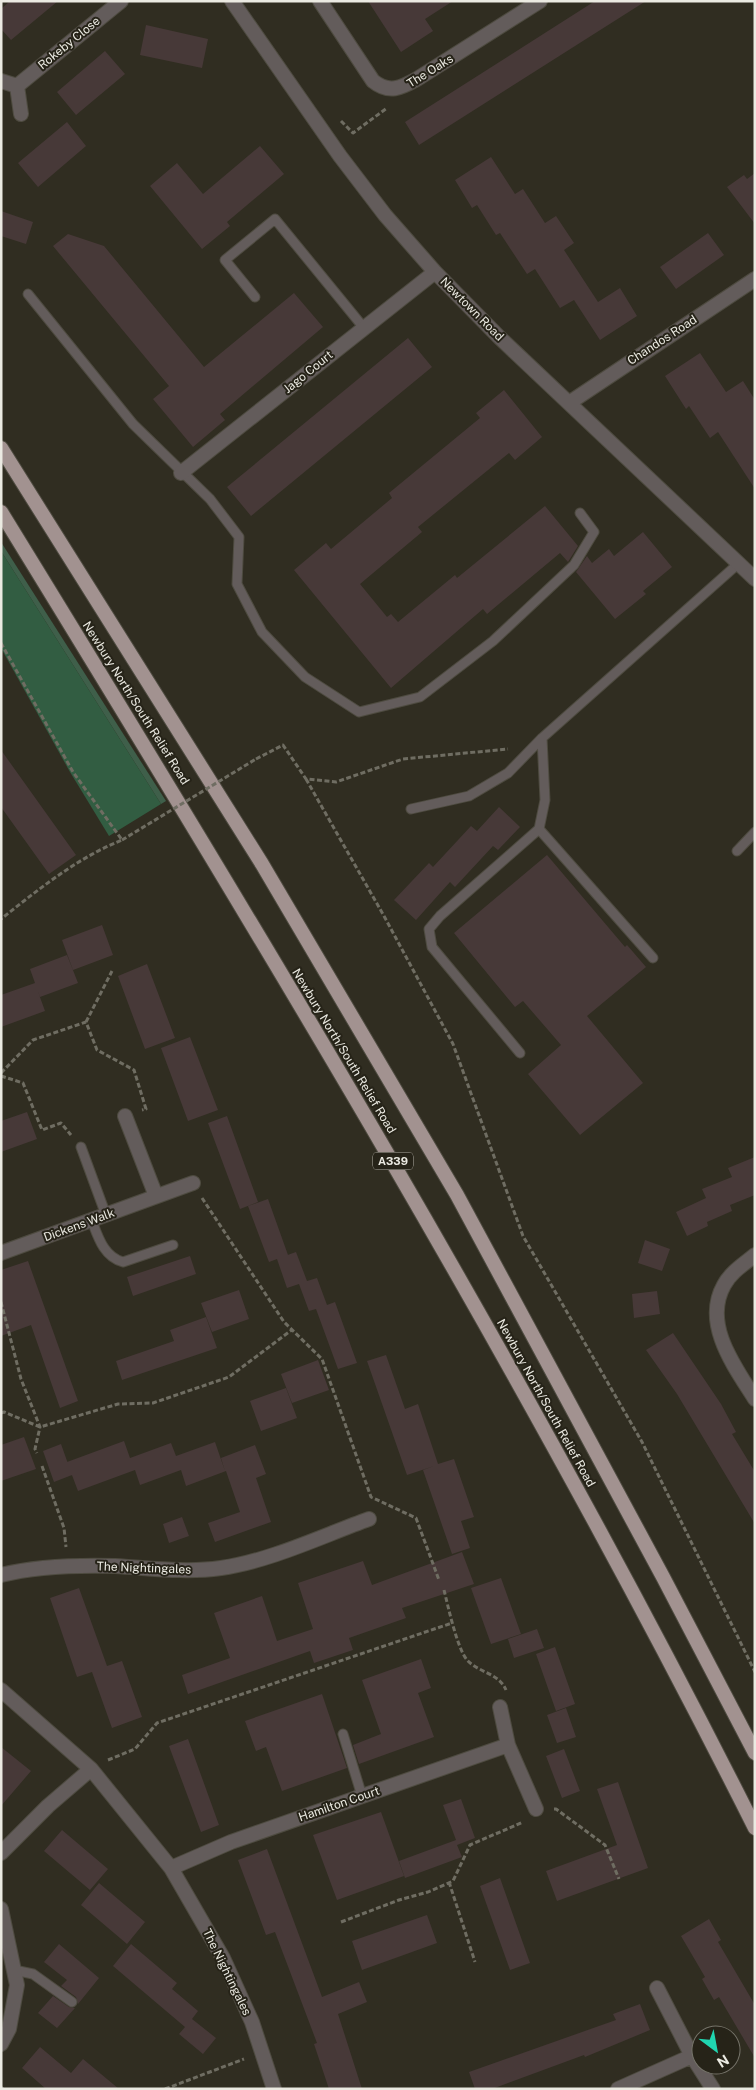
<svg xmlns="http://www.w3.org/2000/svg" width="756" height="2090" viewBox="0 0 756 2090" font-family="'Public Sans',sans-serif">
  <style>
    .green { fill: #3f5f4a }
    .forest { fill: #325d42 }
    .building { fill: #473938 }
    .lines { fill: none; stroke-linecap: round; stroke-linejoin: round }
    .service-casing { stroke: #4e4b40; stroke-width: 11 }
    .minor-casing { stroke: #4e4b40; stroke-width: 16 }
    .trunk-casing { stroke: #4e4b40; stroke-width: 16 }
    .path { stroke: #6f6d62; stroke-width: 3; stroke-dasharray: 5 2.5; stroke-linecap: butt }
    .service { stroke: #635c5b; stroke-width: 9 }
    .minor { stroke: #635c5b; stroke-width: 14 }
    .trunk { stroke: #a29290; stroke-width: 14 }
    .path-bridge { stroke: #6f6d62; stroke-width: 3; stroke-dasharray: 5 2.5; stroke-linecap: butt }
    .labels { text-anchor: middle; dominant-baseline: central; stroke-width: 4; stroke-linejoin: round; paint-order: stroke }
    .shield { fill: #262318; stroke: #b0aea5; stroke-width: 1 }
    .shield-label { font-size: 11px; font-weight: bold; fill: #ebeae2 }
    .street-label { font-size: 12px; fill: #ebeae2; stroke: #262318 }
  </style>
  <rect width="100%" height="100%" fill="#302d21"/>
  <!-- green -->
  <path class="green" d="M1,542L166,801L161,804L1,551Z"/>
  <!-- forest -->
  <path class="forest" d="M1,551L161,804L109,836L70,772L1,648Z"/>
  <!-- building -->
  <path class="building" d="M10,1H58L11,40L1,29V9Z
    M368,1H453L425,19L433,31L401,52Z
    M595,1H646L419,145L405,122Z
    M146,25L208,39L202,68L140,55Z
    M105,51L125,74L76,115L57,92Z
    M67,122L86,146L38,187L18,163Z
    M260,146L284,174L227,222L230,226L202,249L150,186L177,163L203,194Z
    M491,157L515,194L523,189L545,223L556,216L574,243L564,250L598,302L620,288L637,316L600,340L574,300L560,308L535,269L527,274L500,233L496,235L477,205L472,208L455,180Z
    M755,173V224L727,187L744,175L747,179Z
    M1,211L33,222L26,244L1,236Z
    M708,233L724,255L676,289L660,267Z
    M68,234L104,246L204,367L294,293L323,327L220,414L225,420L193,447L153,399L169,386L53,246Z
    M408,338L432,367L251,516L227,487Z
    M700,353L726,392L743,381L755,400V489L718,432L710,438L689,406L686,409L665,376Z
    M504,390L542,437L515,460L509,453L418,527L422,532L360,584L387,617L391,614L398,622L455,575L457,578L545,506L578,546L568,562L560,553L487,614L483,609L391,688L294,570L326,543L331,549L392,498L389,493L480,418L476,413Z
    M643,532L672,567L643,591L646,594L615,619L576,572L587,556L592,563L609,549L614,556Z
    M1,750L76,855L49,874L1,807Z
    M499,807L520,827L498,850L493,846L455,887L450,882L416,920L394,900L429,863L433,867L471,826L477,831Z
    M547,855L625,947L627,945L646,967L587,1016L643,1083L580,1135L528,1074L561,1045L523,1001L515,1007L454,933Z
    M102,925L113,955L73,970L62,940Z
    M67,955L78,983L40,997L37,989L45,1011L1,1027V995L35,983L30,969Z
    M147,964L175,1038L145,1049L118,976Z
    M190,1037L218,1110L188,1121L161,1048Z
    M27,1112L37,1139L1,1152V1121Z
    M227,1116L258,1202L240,1209L208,1123Z
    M755,1157V1195L730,1205L732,1211L707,1222L708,1226L687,1236L676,1212L706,1198L702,1189L732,1177L728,1168Z
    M268,1199L288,1255L282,1257L296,1252L307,1281L317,1278L327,1305L335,1302L357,1363L338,1369L316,1309L309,1311L299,1284L287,1288L277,1259L269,1262L248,1206Z
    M645,1240L670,1249L662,1271L638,1263Z
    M190,1256L196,1274L133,1296L127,1277Z
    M28,1261L78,1401L60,1408L31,1325L1,1336V1270Z
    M239,1290L249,1319L212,1332L201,1303Z
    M657,1291L660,1314L634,1318L632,1294Z
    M206,1317L217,1348L122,1380L116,1361L174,1341L170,1330Z
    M673,1333L721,1404L736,1432L732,1434L755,1472V1524L677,1394L646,1350Z
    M386,1355L405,1409L418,1404L438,1464L454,1459L474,1517L461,1521L470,1548L452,1554L423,1470L434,1466L407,1475L367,1361Z
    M318,1360L329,1390L292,1403L281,1374Z
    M286,1388L297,1418L261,1431L250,1401Z
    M24,1437L36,1469L1,1481V1445Z
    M124,1441L130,1458L171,1443L176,1456L215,1442L225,1471L221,1458L255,1445L266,1474L256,1478L271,1522L215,1542L208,1523L240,1512L226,1471L186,1486L181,1470L140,1485L135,1470L78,1491L67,1462Z
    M61,1444L72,1475L54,1482L43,1451Z
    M182,1517L189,1536L169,1543L163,1524Z
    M462,1552L474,1584L402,1608L406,1618L349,1638L353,1650L314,1663L310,1651L188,1694L182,1675L230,1658L214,1613L262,1596L277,1641L313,1629L298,1583L363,1561L372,1585Z
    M501,1578L521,1634L491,1644L471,1588Z
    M79,1588L107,1666L122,1661L142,1717L112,1728L92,1672L77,1677L50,1598Z
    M537,1629L544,1648L514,1658L508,1639Z
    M555,1647L575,1704L556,1711L536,1654Z
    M421,1659L431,1688L418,1693L434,1737L359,1764L353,1745L381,1734L362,1680Z
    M322,1694L347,1768L282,1791L266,1747L256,1751L245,1721Z
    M566,1708L576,1737L557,1743L547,1715Z
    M188,1739L219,1825L201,1832L169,1746Z
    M1,1747L31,1771L1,1806Z
    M564,1749L580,1791L562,1798L546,1756Z
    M618,1782L648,1868L557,1901L546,1871L617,1845L597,1789Z
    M461,1799L475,1838L457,1845L462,1857L405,1878L399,1861L456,1840L443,1805Z
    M381,1812L404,1876L337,1900L313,1835Z
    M62,1830L108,1869L90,1890L44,1851Z
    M267,1849L322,1997L359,1982L367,2002L338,2014L362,2089H329L314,2044L317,2043L275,1932L266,1935L238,1860Z
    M500,1878L530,1963L510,1970L480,1886Z
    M99,1883L145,1922L127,1944L81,1905Z
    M427,1915L437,1943L362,1970L352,1941Z
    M709,1919L721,1940L718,1942L755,2005V2058L719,1997L714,2000L702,1979L705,1977L681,1936Z
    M59,1944L99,1978L78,2004L76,1997L61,1986L67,1980L44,1962Z
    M131,1944L177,1983L172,1989L198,2011L192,2019L216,2038L203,2054L179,2034L185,2027L113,1966Z
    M53,1996L69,2007L75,2008L57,2028L38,2013Z
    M640,2004L650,2030L585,2057L584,2055L492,2089H475L469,2072L616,2020L613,2014Z
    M40,2047L71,2073L83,2059L119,2089H46L22,2068Z"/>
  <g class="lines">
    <defs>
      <path id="service" d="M28,294L133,424L210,499L239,537L237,584L262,632L305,677L359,712L420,697L493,641L574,565L594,532L580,513
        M255,297L225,260L275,219L364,328
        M542,738L545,800L539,829L653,958
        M411,809L469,796L508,773L542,738L739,563
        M737,851L755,832
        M520,1053L432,947L429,929L440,916L539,829
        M81,1147L106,1215
        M92,1221C98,1237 104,1257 123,1262L173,1245
        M343,1734L362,1796
        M14,1970L33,1974L72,2002"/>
      <path id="minor" d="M232,1L340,156L385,215L435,272L499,337L755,579
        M320,1L373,81C389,94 401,88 417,79L540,1
        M1,81L17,86
        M17,86L121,1
        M17,86L21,114
        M569,403L755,279
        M181,473L435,272
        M125,1116L156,1196
        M1,1253L193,1183
        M755,1255C744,1264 731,1272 724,1285C702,1324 735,1367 755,1399
        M1,1575C37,1566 77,1565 115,1566C150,1568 185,1573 221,1568C270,1561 322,1536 369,1519
        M1,1690L91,1769L171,1868L223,1958L252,2022L274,2089
        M500,1707L508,1745L536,1809
        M1,1853L48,1806L91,1769
        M171,1868L231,1842L508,1745
        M1,1909L17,1985L9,2029L1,2044
        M657,1988L692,2056L713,2089
        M618,2089L692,2056"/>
      <path id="trunk" d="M1,448L262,864L457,1195L663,1577L755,1753
        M1,512C266,943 528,1376 755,1828"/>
    </defs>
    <!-- service casing -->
    <use href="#service" class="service-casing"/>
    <!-- minor casing -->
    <use href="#minor" class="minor-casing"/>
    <!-- trunk casing -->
    <use href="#trunk" class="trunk-casing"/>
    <!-- path -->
    <path class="path" d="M341,121L353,133L387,108
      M1,643L73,772L122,840C77,858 39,889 1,919
      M256,759L283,745L306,779L336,782L403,759L508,749
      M306,779L384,916L453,1044L523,1236L642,1442L755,1672
      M86,1022L112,971
      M1,1073L33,1040L86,1022L97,1050L134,1070L146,1109L142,1110
      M1,1076L23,1083L42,1130L61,1123L71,1135
      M202,1198L284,1322L322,1359L371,1497L416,1518L439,1580
      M1,1302L21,1379L40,1427L35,1449L37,1453
      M1,1413L4,1412L40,1427L118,1404L153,1403L229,1377L293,1329
      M42,1466L64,1528L66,1547
      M444,1590C448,1606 457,1648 467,1660C479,1673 499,1673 506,1690
      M108,1760L135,1749L157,1723L452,1623
      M554,1809H556L605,1845L619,1879
      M449,1882L475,1962
      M341,1922L399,1900L428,1892L453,1881L470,1845L523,1822
      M1,2087L3,2089
      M165,2089L244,2059"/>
    <!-- service -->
    <use href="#service" class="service"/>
    <!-- minor -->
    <use href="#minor" class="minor"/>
    <!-- trunk -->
    <use href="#trunk" class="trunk"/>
    <!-- path-bridge -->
    <path class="path-bridge" d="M122,840L256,759"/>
  </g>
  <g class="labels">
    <!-- shield labels -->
    <rect class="shield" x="373" y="1152.5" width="40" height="17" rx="4"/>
    <g class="shield-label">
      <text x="393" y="1161">A339</text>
    </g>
    <!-- street labels -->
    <g class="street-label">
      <text transform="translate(69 43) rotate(-39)">Rokeby Close</text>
      <text transform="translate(430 71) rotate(-32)">The Oaks</text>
      <text transform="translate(472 309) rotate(45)">Newtown Road</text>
      <text transform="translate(662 340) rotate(-33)">Chandos Road</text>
      <text transform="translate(308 372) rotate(-39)">Jago Court</text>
      <text transform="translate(136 703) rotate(58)">Newbury North/South Relief Road</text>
      <text transform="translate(344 1051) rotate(59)">Newbury North/South Relief Road</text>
      <text transform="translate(79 1225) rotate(-20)">Dickens Walk</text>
      <text transform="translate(546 1403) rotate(61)">Newbury North/South Relief Road</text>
      <text transform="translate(144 1568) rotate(2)">The Nightingales</text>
      <text transform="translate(339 1804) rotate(-19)">Hamilton Court</text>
      <text transform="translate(227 1972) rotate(64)">The Nightingales</text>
    </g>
  </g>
  <!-- border -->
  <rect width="756" height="2090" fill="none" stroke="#ebeae2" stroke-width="5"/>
  <!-- north arrow -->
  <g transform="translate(716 2050) rotate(148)"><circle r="24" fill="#262318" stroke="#757369"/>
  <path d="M0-4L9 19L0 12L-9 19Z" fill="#20d5b0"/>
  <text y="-8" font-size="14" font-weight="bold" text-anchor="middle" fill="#ebeae2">N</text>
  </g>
</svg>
